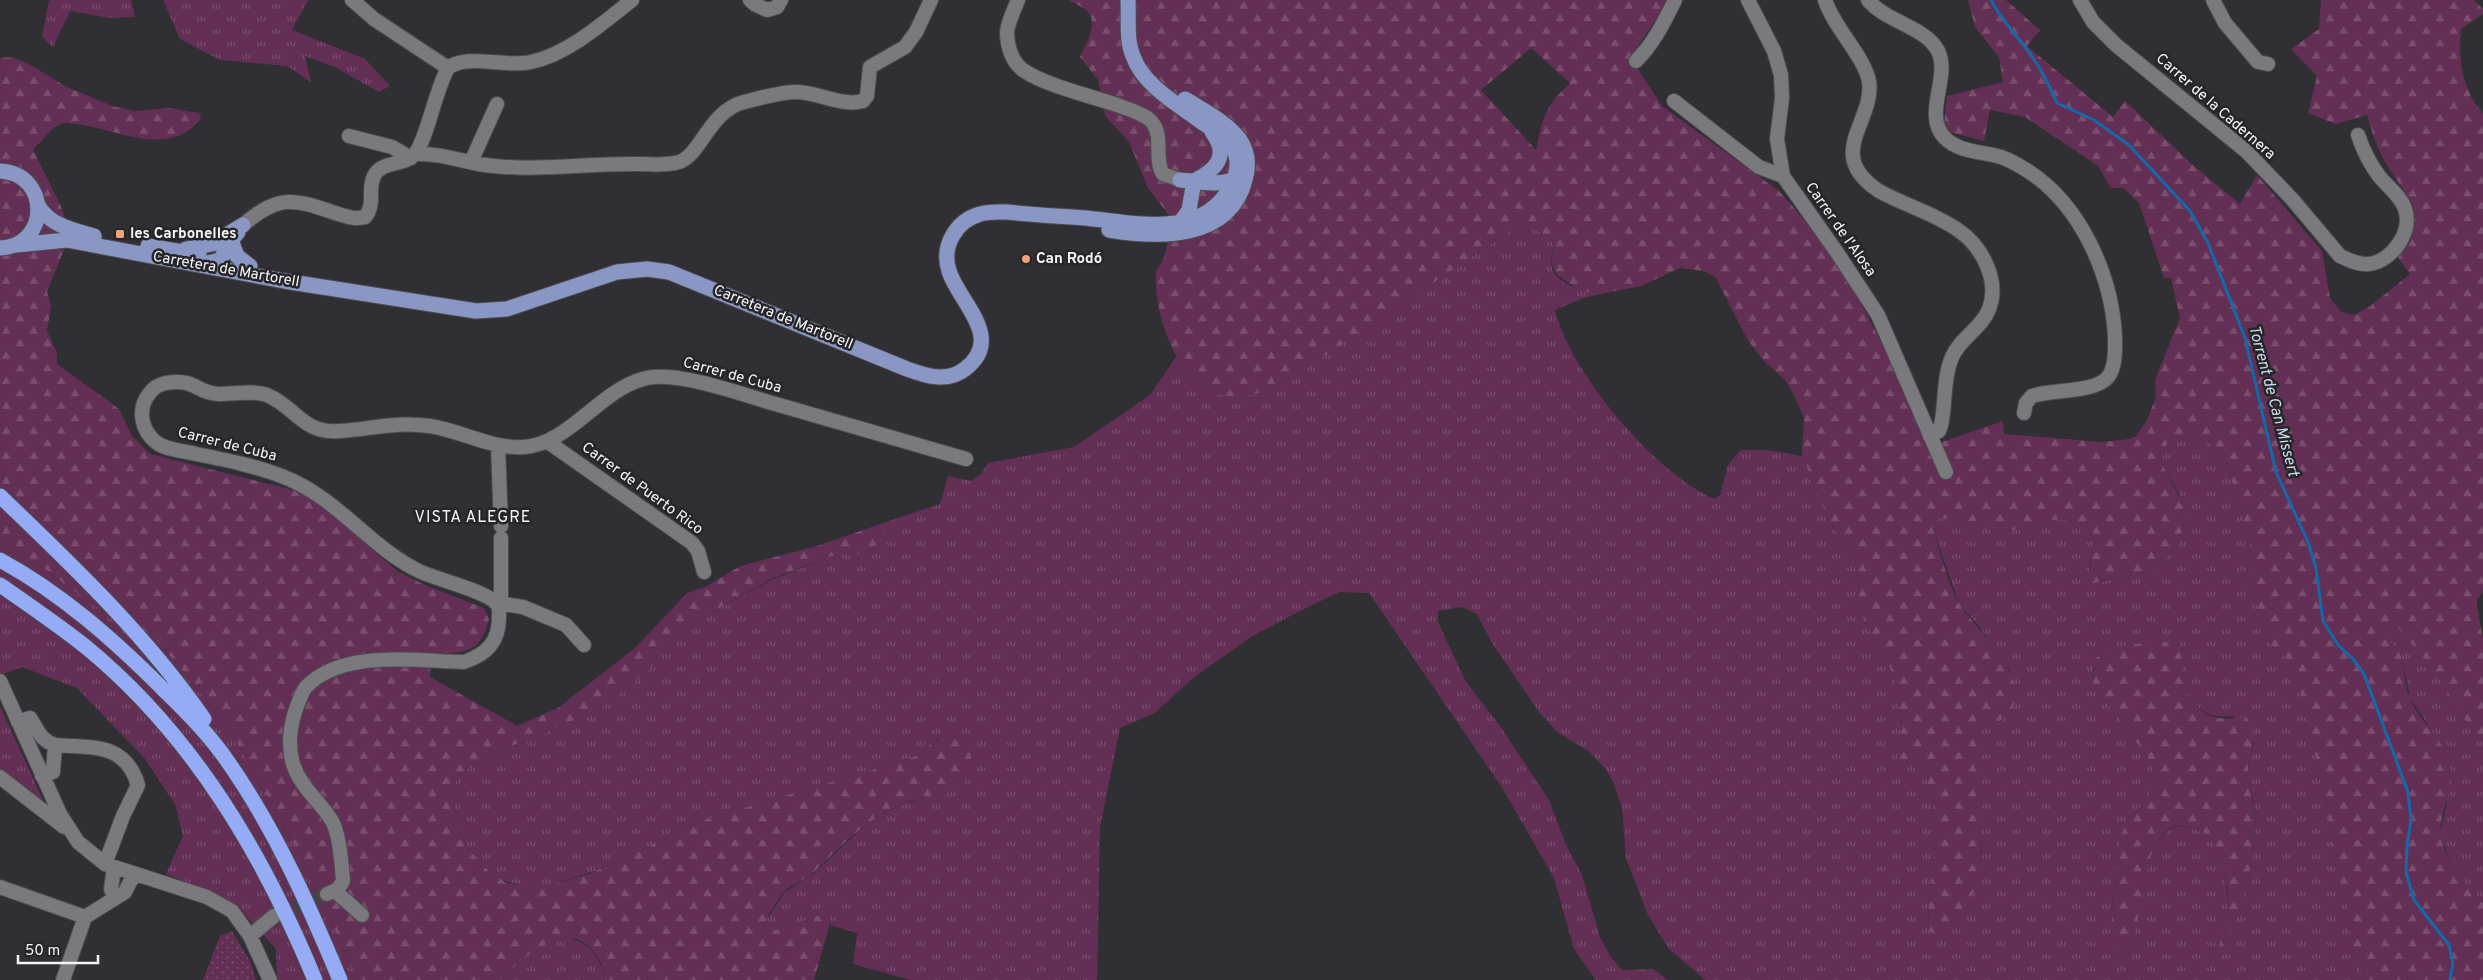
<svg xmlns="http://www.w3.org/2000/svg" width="2483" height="980" viewBox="0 0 2483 980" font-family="Overpass,sans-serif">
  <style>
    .grass { fill: url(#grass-tufts); fill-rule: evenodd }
    .forest { fill: url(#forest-firs); fill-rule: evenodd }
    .park { fill: url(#park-dots) }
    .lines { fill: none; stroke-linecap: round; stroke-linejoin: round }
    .stream { stroke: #136aab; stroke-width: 3 }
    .minor-tunnel { stroke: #444347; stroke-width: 14; stroke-dasharray: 14 7; stroke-linecap: butt }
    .minor-casing { stroke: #4d4c50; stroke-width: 16 }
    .major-casing { stroke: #4d4c50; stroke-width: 17 }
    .highway-casing { stroke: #4d4c50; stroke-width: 17 }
    .minor { stroke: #7a797d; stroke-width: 14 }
    .major { stroke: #8a97c5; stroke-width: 15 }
    .highway { stroke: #95abf5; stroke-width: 15 }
    .poi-dot { fill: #f0a27a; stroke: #262629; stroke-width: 2 }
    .labels { text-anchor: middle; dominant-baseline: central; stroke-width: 5; stroke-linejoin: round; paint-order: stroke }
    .street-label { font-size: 15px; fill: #f5f4f7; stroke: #262629 }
    .poi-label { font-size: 15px; font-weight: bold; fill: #f5f4f7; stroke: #262629; text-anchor: start }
    .water-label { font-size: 16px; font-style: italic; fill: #c9dbed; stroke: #262629 }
    .neighbourhood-label { font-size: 16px; letter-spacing: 1px; fill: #f5f4f7; stroke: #262629 }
  </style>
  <defs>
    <pattern id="grass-tufts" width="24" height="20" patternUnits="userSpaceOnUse" patternTransform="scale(1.25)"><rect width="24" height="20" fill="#642f55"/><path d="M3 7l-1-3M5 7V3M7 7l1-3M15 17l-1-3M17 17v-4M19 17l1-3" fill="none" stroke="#7b4e6e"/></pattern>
    <pattern id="forest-firs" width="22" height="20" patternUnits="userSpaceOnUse" patternTransform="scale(1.25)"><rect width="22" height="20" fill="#642f55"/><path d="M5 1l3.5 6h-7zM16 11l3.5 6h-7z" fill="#7b4e6e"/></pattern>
    <pattern id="park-dots" width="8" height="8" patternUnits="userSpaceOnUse" patternTransform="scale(1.25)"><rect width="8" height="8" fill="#642f55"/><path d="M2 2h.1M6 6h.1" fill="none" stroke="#7b4e6e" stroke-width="1.8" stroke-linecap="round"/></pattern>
  </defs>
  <rect width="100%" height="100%" fill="#302f33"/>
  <!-- grass -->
  <path class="grass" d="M49,0H131L135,17L109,18L70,11L53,47L42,37Z
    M163,0H308L292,30L365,59L390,86L379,92L335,67L305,56L311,82L287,66L220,60L180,39Z
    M1522,223L1546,235L1554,245C1553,250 1551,256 1551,261C1550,284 1584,291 1601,294L1583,298L1555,310C1570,372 1655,474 1715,499L1720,495L1728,465L1741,450H1768L1802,456L1831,525L1848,546L1854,559L1858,571L1859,597L1864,620L1889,665L1897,688L1902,727L1897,763L1920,764C1948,819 1928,873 1928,930L1966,909L1976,882L1982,854L1981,780L1975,753L1976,740L1980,728L2003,720L2010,671L1979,626L1959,604L1933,529L1938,518C1950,519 1964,520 1976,523C1984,526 1989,530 1998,531C2034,533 2060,502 2093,533V545L2089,571L2102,582L2114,578L2152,572L2178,544L2185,520L2179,494L2164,468L2162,456L2170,437L2196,436L2210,444L2226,462L2250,541L2251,589L2271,645L2295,667L2307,727L2322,779L2337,874L2349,911L2350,938L2357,962L2366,980H1705L1669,949L1648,915L1626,858L1622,807L1613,782L1607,771L1590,752L1557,732L1539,712L1492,643L1477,614L1462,607L1438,611V622L1466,682L1500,726L1549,800L1566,845L1582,875L1600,937L1610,956L1622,970L1653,969L1668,980H1596L1574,949L1554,878L1503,789L1369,593L1339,592L1296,613L1251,637L1194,677L1155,713L1120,728L1100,827L1097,980H911L853,964L857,933L830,925L831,920L818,916L776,931L770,932L764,930L767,919L784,893L814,873L872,819L899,805L952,790L970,757V751L938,738L916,756L875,770L707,819L595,871L551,885L523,886L499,879L472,855L457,826L453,803L456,781L470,766L491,759L507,747L529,740L601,708L644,675L665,650L704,617L771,580L831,556L862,553L876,545L889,521L940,504L948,476L972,481L982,473L988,463L1074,447L1150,395L1176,357L1200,385L1211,391L1277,386ZM2179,643C2182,678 2187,723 2234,716L2254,742C2251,754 2247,767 2248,780C2249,789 2253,797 2254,806C2259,835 2249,884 2238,911H2227C2230,891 2222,845 2204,833C2199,830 2192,828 2186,827C2176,824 2166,831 2160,839C2141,863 2137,922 2131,953L2125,952C2103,928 2114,896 2118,868C2120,855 2118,841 2123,830C2133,811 2151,800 2157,779L2150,761L2092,682L2093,669L2112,652L2125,646Z
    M0,541L38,564L107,615L157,640L228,727L304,862L357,980H277L276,949L238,907L220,896L166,874L183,836L175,804L145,759L77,688L22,667L0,675Z
    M2392,626L2398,628L2423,655L2449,689L2469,726L2483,741V902L2463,881L2449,859L2440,834L2447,803L2445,751L2410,698L2403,662L2398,651L2382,634L2385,628Z
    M0,706L47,809L0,770Z
    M569,938C593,944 599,958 607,980H499C520,962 539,940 569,938Z"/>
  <!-- forest -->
  <path class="forest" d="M1069,0H1666L1659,15L1630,57L1662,106L1779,191C1813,228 1843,270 1867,315C1890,357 1908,402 1927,447L2003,421L2004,434L2102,442L2129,439L2136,436L2147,420L2156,397L2155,380L2180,318L2171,278H2164L2139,203L2123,188H2111L2098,166L2025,117L1990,110L1984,141L1950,132L1944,124L1947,96L2003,82L1999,57L1975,27L1968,0H2006L2040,30L2027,46L2113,117L2125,101L2195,167L2240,204L2257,175L2322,251L2330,298L2341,312L2354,315L2369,307L2410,274L2397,256C2430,210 2411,205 2387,165C2377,150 2372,132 2367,115L2336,124L2308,113L2317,76L2291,49L2319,29L2321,0H2474L2483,9V14L2461,29C2458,58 2462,91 2483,113V591L2477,600V607L2483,639V741L2469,726L2437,673L2398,628H2386L2382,634C2412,657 2399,670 2410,698C2419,721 2442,737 2449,762C2455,781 2448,796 2443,814C2433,849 2460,878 2483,902V980H2366L2357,962L2350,938L2349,911L2337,875L2322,779L2307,727L2295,667L2271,645L2251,589L2250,541L2226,462L2210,444L2196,436L2170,437L2162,456L2164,468L2184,506L2185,520L2178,544L2152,572L2114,578L2090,584C2088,567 2094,551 2093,533C2060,502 2034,533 1998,531C1989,530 1984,526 1976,523C1964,520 1950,519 1938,518L1933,529C1938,546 1951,592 1960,605C1976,629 2042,687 2004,718C1998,723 1987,725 1980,728C1972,748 1980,761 1981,781C1982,829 1991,910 1938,935L1928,931C1928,873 1948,819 1920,764L1897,763L1902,727L1897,688L1889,665L1864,620L1859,597L1858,571L1854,559L1848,546L1831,525L1802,456L1804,418L1793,393L1785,380L1764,361L1747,339L1716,278L1704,271L1680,268L1641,286L1601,294L1588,292L1576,288L1557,275L1551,263L1554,245L1546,235L1522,223L1287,381C1265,393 1234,403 1210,391C1173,372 1154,312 1156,273C1157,268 1161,265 1163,260C1168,247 1169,231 1171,218L1148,188L1129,142L1105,116L1098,80L1080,57C1086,45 1099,22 1087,11C1082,7 1075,3 1069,0ZM1531,48L1570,83C1543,109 1544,115 1536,150L1481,90Z
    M11,57L27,63L67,87L112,106L135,111L168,108L199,113L201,118C167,164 106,122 63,123L53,128L33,150L61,206L70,235L47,292L51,305L47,331L57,353V364L119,409L132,436L150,454L301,492L337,519L397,571L425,585L484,608L489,619C481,654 463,654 431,653L430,677L517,726L558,708L635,648L687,593L707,586L740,566L817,546L889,521L877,545L862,553L831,556L771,579L704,617L670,646L644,675L601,708L529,740L507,747L491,759L470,766L456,781L453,803L457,826L469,850L489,871L505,882L517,885H551L589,874L707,819L899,762C905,760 912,758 917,755C930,747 942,730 960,735C975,740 974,776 962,785C943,799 917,796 897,806C865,820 840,848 814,872C805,880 792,884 783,893C775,903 766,917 764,930L770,932L823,914H829L831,920L814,980H607C604,972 602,962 596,955C568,913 523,960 499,980H357L304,862L228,727L157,640L107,615L38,564L0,541V58Z
    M2154,641L2180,643C2182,671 2184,712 2219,718C2227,719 2237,717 2247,718C2260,739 2250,746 2248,769C2246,786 2255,801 2255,818C2256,865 2240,916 2219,958C2218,939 2226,921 2228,902C2230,885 2218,844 2205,834C2199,830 2190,827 2183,826C2165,824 2155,845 2150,859L2131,953C2099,948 2116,887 2118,867C2119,856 2118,843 2122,833C2130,812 2151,801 2157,779L2150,761L2092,682L2095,658L2125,646Z"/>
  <!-- park -->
  <path class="park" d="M232,931L250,961L256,980H203L220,936Z"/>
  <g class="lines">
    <!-- stream -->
    <path class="stream" d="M1991,0C2002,22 2019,37 2033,58C2043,72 2050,87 2057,103L2094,120L2129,145L2190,211L2208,243L2245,338L2276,472L2308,542L2316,568L2323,621L2338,645L2353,659L2364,674L2408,792L2411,820L2407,846L2406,872L2414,900L2449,945L2453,963L2450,980"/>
    <!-- minor-tunnel -->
    <path class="minor-tunnel" d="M275,916L327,894"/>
    <defs>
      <path id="minor" d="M352,0L374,19L448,68
        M750,0L756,5L767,10L777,7L781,0
        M1018,0C1014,10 1008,22 1007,32C1007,46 1012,62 1023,70C1046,86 1092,96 1120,106C1130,110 1142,113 1150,120C1165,134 1153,158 1163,174L1180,180
        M1748,0L1774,51L1781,75L1782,98L1777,139L1783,176L1836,251L1878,315L1946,472
        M1825,0C1834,28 1864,56 1869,81C1875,122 1823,154 1879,191C1904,205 1934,213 1958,230C1982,246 2000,281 1989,309C1982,328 1960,338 1952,357C1943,378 1946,403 1941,425L1939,431L1930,436
        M1868,0C1886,22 1926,27 1938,51C1951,77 1922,115 1945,138C1958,152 1984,152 2001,157C2010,160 2020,166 2028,171C2081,205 2112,276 2115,337C2115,349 2116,367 2108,377C2095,393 2052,389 2032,396L2026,403L2024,413
        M2080,0L2093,22L2116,45L2246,151L2292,199L2340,256C2349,260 2358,265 2369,264C2392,261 2413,232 2405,209C2401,196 2387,186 2379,176C2370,164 2363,150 2358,135
        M2213,0L2225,23L2258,62L2268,64
        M1636,61C1654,43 1664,22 1675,0
        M1674,101L1759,167L1783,176
        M349,136L392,147L411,158
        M416,154C446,153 466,164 494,166C542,171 590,163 638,164C652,164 665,166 679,162C701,155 709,111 744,102C760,98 780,92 796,92C818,92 842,107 863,101L867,96L870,67L905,47L916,32L931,0
        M471,162L497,104
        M243,225C278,195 293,198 335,213C345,216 355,220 365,217C376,204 367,190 374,176C381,161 403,166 414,155C427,141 435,90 448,68C467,53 506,68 531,62C568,54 603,23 632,0
        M548,442L692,543L698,551L704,572
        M498,446L501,526
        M501,538V603
        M497,603L523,607L566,625L584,645
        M0,681L60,814L78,842L105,864L207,897L232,911L250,936L270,980
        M18,722L30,718C38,730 40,740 55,745C92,748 125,742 138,785L123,816L105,864
        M42,776L53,772L55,745
        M0,777L64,827
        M114,868L111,889L115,898
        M0,887L85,917
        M335,891L362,915
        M327,894L338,889L343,881C342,866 339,833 332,821C320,801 300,787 293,764C288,747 290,728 295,712C298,704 301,693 306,687C342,649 416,661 464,662C487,654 499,642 499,617C499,613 500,608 497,604C489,592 436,579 421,572C370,548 338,498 284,477C256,466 226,460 196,454C184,451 167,450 157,443C141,431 137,409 149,394C154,387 158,385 166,383C197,378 195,393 219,394C235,394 252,390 267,395C296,407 302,434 340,431C371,429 397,421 430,426C462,431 491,449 524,447C569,444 599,391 643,379C676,369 745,396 779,405C841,423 904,441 966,459
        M250,936L274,916
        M63,980L85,917L125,892L134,874"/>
      <path id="major" d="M0,171C50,173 51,246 0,248
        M1180,180C1198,181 1223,188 1239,176
        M1194,181C1216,170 1230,156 1212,132
        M38,205C49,225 72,230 94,236
        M1180,223L1189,210L1194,181
        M1109,230C1157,238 1229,241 1245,180C1249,166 1248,152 1240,140C1227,122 1203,110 1185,99
        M231,240L237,256L250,266
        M16,245L67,240L284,281L476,311L507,309L617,272L647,269L669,272L907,369C926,376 947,383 965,369C1006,338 958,301 949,271C941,246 956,221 980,214C989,211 999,212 1007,212C1034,215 1060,216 1086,218C1135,223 1203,240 1231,186C1237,174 1240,159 1232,147C1225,136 1211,129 1200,121C1177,104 1143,85 1133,56C1126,40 1129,18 1128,0
        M148,246L199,255
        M186,249L212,244L243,225
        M203,264L221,260L226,247L238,232"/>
      <path id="highway" d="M0,496C73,566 146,635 204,719
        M0,560C61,593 114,640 163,689C185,710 208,733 226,759C274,827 308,903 340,980
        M0,585C29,605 58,625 86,647C193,735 263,854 315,980"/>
    </defs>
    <!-- minor casing -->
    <use href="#minor" class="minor-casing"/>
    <!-- major casing -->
    <use href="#major" class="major-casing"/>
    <!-- highway casing -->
    <use href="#highway" class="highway-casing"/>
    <!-- minor -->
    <use href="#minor" class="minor"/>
    <!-- major -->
    <use href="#major" class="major"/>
    <!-- highway -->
    <use href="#highway" class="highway"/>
  </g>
  <!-- markers -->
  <g class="poi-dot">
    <rect x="115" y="229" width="10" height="10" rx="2.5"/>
    <circle cx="1026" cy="259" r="5"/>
  </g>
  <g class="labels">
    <!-- street labels -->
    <g class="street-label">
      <text transform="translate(2215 107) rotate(41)">Carrer de la Cadernera</text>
      <text transform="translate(1840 230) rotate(55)">Carrer de l'Alosa</text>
      <text transform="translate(226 270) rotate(10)">Carretera de Martorell</text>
      <text transform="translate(783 318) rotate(22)">Carretera de Martorell</text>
      <text transform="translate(732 376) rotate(15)">Carrer de Cuba</text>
      <text transform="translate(227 445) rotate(14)">Carrer de Cuba</text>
      <text transform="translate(642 489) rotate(36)">Carrer de Puerto Rico</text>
    </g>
    <!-- poi labels -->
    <g class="poi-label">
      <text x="130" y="234">les Carbonelles</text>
      <text x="1036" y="259">Can Rodó</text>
    </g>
    <!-- water labels -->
    <g class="water-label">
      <text transform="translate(2273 401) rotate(75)">Torrent de Can Missert</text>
    </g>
    <!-- neighbourhood labels -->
    <g class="neighbourhood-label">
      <text x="473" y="518">VISTA ALEGRE</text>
    </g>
  </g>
  <!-- scale -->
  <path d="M18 955v8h80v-8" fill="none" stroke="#f5f4f7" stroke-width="2.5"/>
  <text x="25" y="955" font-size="15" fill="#f5f4f7" stroke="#262629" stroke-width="4" paint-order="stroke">50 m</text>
</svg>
